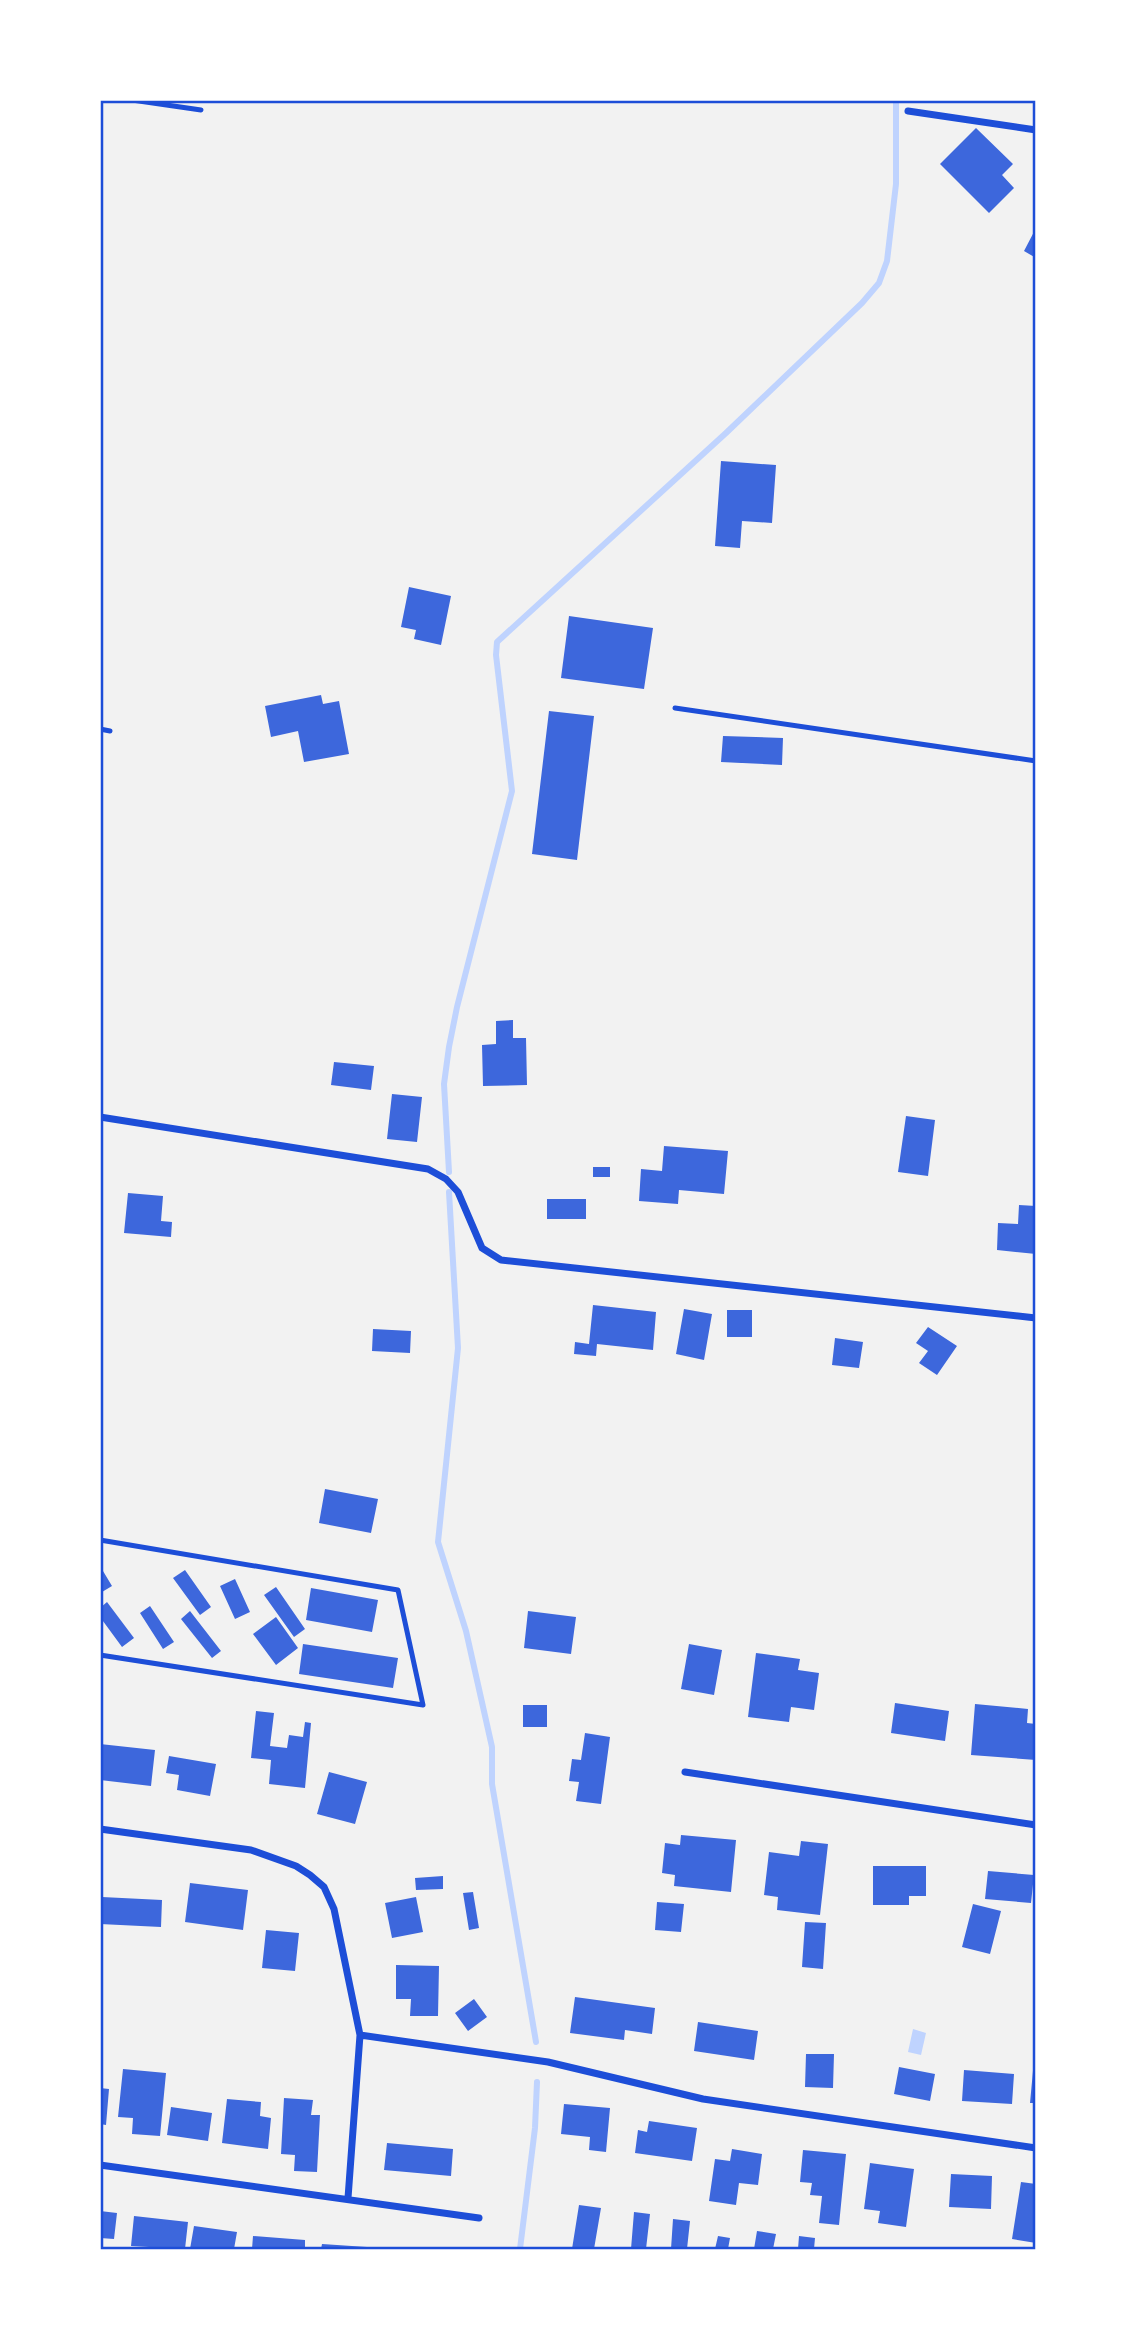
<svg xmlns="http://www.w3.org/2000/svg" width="1136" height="2349" viewBox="0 0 1136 2349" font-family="Mulish,sans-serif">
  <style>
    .water { fill: #bfd3fe }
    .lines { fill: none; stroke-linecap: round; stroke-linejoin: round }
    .stream { stroke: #bfd3fe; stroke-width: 6 }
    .building { fill: #3d67dc }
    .service { stroke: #1d4ed8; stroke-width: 5 }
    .minor { stroke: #1d4ed8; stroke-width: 7 }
    .neatline { fill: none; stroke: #1d4ed8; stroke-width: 2.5 }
  </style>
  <rect width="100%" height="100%" fill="#f2f2f2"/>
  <!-- water -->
  <path class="water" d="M913,2029L926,2033L921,2055L908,2052Z"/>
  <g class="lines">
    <!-- stream -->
    <path class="stream" d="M449,1172L444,1084L449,1047L457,1007L512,791L496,655L497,642L726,433L862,303L879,283L887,261L896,184V100
      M449,1192L458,1348L438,1542L466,1631L492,1747V1784L536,2042
      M520,2249L535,2128L537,2082"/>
  </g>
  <!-- building -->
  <path class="building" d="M976,128L1013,164L1002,175L1014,188L989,213L940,164Z
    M1036,228V258L1024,251Z
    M721,461L776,465L772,523L742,521L740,548L715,546Z
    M409,587L451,596L441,645L414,639L416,630L401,627Z
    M569,616L653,628L644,689L561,678Z
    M321,695L323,704L339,701L349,754L304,762L298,731L271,737L265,706Z
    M549,711L594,716L577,860L532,854Z
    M723,736L783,738L782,765L721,762Z
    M513,1020V1038H526L527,1085L483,1086L482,1045L496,1044V1021Z
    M334,1062L374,1066L371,1090L331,1085Z
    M392,1094L422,1097L417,1142L387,1139Z
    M906,1116L935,1120L928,1176L898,1172Z
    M664,1146L728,1151L724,1194L679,1190L678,1204L639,1201L641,1169L662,1171Z
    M593,1167H610V1177H593Z
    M128,1193L163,1196L161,1221L172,1222L171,1237L124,1233Z
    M547,1199H586V1219H547Z
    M1019,1205L1036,1206V1254L997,1250L998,1223L1018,1224Z
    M593,1305L656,1312L653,1350L597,1344L596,1356L574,1354L575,1342L589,1344Z
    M684,1309L712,1314L704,1360L676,1354Z
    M727,1310H752V1337H727Z
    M928,1327L957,1346L937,1375L919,1363L928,1351L916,1343Z
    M373,1329L411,1331L410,1353L372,1351Z
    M835,1338L863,1342L859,1368L832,1365Z
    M325,1489L378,1499L371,1533L319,1523Z
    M100,1566L112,1586L102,1592L100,1588Z
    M185,1570L211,1607L200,1615L173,1578Z
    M235,1579L250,1612L235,1619L220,1586Z
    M276,1587L305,1629L294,1637L264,1595Z
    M311,1588L378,1600L372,1632L306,1620Z
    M107,1602L134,1638L122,1647L100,1617V1608Z
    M150,1606L174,1642L163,1649L140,1613Z
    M190,1611L221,1651L212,1658L181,1619Z
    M528,1611L576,1617L571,1654L524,1648Z
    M276,1617L298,1648L276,1665L253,1634Z
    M303,1644L398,1658L393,1688L299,1674Z
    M689,1644L722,1650L714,1695L681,1689Z
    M756,1653L800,1659L798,1670L819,1673L814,1710L791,1707L789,1722L748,1717Z
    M895,1703L949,1711L945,1741L891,1733Z
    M975,1704L1028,1709L1027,1723L1036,1724V1760L971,1755Z
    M523,1705H547V1727H523Z
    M256,1711L274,1713L270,1746L287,1748L289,1735L303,1737L305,1722L311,1723L305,1788L269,1784L271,1760L251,1758Z
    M585,1733L610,1737L601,1804L576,1801L579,1782L569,1781L572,1759L581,1760Z
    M100,1744L155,1750L151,1786L100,1780Z
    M169,1756L216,1764L210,1796L177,1790L179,1775L166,1773Z
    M329,1772L367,1782L355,1824L317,1814Z
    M681,1835L736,1840L731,1892L674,1886L675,1875L662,1873L665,1843L680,1845Z
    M801,1841L828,1844L820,1915L777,1910L778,1897L764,1895L769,1852L799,1856Z
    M873,1866H926V1896H909V1905H873Z
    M988,1871L1034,1875L1031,1903L985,1899Z
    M443,1876V1889L416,1890L415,1878Z
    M190,1883L248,1890L243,1930L185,1922Z
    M473,1892L479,1928L469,1930L463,1893Z
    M102,1897L162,1900L161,1927L100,1924Z
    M416,1897L423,1932L392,1938L385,1903Z
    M657,1902L684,1904L681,1932L655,1930Z
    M973,1904L1001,1911L990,1954L962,1947Z
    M805,1922L826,1923L823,1969L802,1967Z
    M266,1930L299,1933L295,1971L262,1968Z
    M396,1965L439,1966L438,2016H410L411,1999H396Z
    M575,1997L655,2008L652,2034L625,2030L624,2040L570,2033Z
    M474,1999L487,2017L468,2031L455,2013Z
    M698,2022L758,2031L754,2060L694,2051Z
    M806,2054H834L833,2088L805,2087Z
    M1034,2060H1036V2103H1030Z
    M899,2067L935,2074L930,2101L894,2094Z
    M123,2069L166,2073L160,2136L132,2134L133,2118L118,2117Z
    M964,2070L1014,2074L1012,2104L962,2101Z
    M100,2088L109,2089L106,2125L100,2124Z
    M284,2098L313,2100L311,2115H320L317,2172L294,2171L295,2155L281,2154Z
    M227,2099L261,2102L260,2116L271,2118L268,2149L222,2143Z
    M564,2104L610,2108L606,2152L589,2150L590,2137L561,2134Z
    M171,2107L212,2113L208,2141L167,2135Z
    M649,2121L697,2128L692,2161L635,2153L638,2130L647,2132Z
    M387,2143L453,2149L451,2176L384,2170Z
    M732,2149L762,2154L758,2185L739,2183L736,2205L709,2201L715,2159L730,2161Z
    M803,2150L846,2154L839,2225L819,2223L822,2196L810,2195L812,2183L800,2182Z
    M870,2163L914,2169L906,2227L878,2223L880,2211L864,2209Z
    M951,2174L992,2176L991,2209L949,2207Z
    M1021,2182L1036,2184V2243L1012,2239Z
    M579,2205L601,2208L594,2249H572Z
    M100,2211L117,2213L114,2239L100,2238Z
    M634,2212L650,2214L646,2249H631Z
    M134,2216L188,2222L185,2249L131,2246Z
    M673,2219L690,2221L687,2249H671Z
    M194,2226L237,2232L234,2249H190Z
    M757,2231L776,2234L773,2249H754Z
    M253,2236L305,2240V2249H252Z
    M718,2236L730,2238L728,2249H715Z
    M799,2236L815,2238L814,2249H798Z
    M322,2244L367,2247L366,2249H321Z"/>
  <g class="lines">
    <!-- service -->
    <path class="service" d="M132,100L201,110
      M675,708L1036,761
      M100,729L110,731
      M100,1540L398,1590L423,1705L100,1655"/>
    <!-- minor -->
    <path class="minor" d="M908,111L1036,130
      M100,1117L428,1169L446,1179L458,1192L482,1248L501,1260L1036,1318
      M685,1772L1036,1825
      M100,1829L251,1850L296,1866L310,1875L324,1887L334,1909L360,2035L348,2198
      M360,2035L548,2062L703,2099L1036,2148
      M100,2165L479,2218"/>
  </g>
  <!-- border -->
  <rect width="1136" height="2349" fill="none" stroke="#ffffff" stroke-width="203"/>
  <rect x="102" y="102" width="932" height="2146" class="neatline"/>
</svg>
